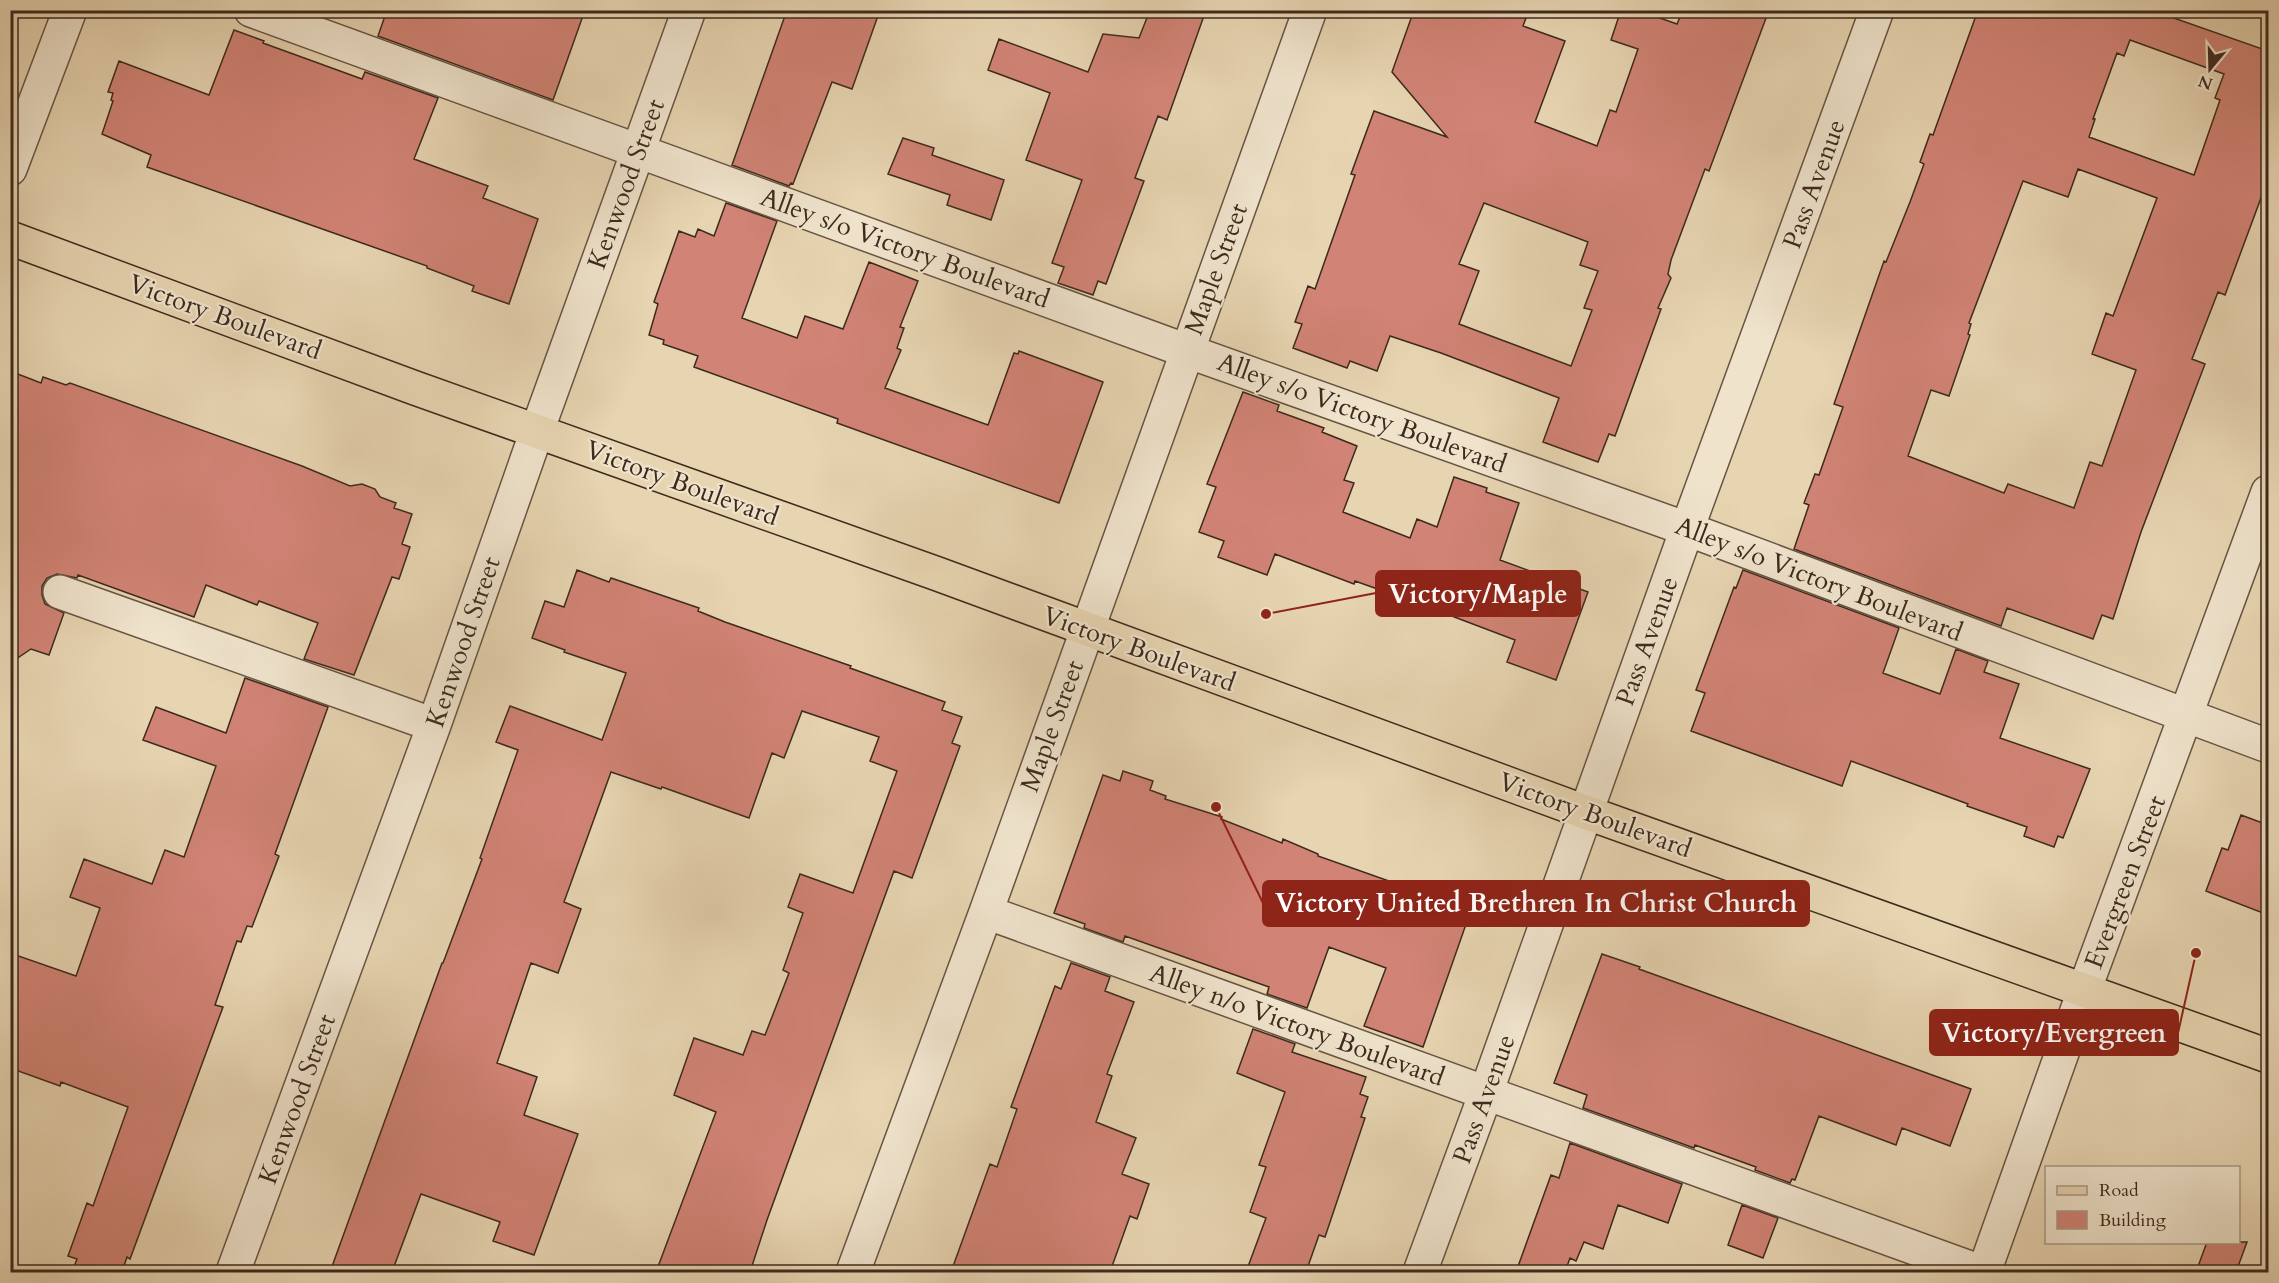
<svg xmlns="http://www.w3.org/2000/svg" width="2279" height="1283" viewBox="0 0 2279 1283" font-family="Cardo,serif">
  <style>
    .building { fill: #d18375; stroke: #3d2a1e; stroke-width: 1.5; fill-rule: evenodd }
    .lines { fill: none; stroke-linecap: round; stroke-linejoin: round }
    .minor-casing { stroke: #685443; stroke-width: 36 }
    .major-casing { stroke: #3d2a1e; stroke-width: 36 }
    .minor { stroke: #efe3cc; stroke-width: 33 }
    .major { stroke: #e7d4b1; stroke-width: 33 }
    .labels { text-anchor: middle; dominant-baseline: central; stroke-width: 4.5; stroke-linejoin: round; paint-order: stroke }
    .street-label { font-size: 26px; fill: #3d2a1e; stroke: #efe3cc }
    .leader { fill: none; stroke: #8f2418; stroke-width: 2 }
    .callout-dot { fill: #8f2418; stroke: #efe3cc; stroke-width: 2 }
    .callout { fill: #8f2418; stroke: #8f2418; stroke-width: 2 }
    .callout-label { font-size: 27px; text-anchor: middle; font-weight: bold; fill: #fff }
  </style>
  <rect width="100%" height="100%" fill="#e7d4b1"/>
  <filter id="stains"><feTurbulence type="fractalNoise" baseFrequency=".00333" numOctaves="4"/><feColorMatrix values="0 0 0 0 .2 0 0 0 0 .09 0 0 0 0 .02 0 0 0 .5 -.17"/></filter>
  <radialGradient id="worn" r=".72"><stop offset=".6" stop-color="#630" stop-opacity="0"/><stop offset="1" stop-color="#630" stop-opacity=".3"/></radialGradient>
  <!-- building -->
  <path class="building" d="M387,10H585L553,100L378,36Z
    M787,10H880L852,89L832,82L793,184L791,183L789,186L732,165Z
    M1150,10H1206L1167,120L1158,116L1135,178L1144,181L1106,284L1098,281L1093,295L1058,283L1064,267L1052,263L1082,180L1026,160L1050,93L988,70L999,39L1088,72L1103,34L1139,38Z
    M1414,10H1529L1523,26L1565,41L1535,122L1597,146L1610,110L1616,112L1638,49L1611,40L1621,10H1637L1677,24L1683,10H1769L1709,171L1705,169L1671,260L1668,274L1671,278L1658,308L1661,309L1615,436L1609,434L1598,462L1543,442L1559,398L1441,353L1390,336L1377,371L1350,361L1347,368L1293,348L1302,324L1295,322L1308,286L1315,289L1355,175L1351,174L1374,111L1447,137L1392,72ZM1484,203L1588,242L1580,265L1598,271L1584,308L1592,310L1571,366L1459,324L1479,271L1459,264Z
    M1978,10H2151L2268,51V179L2225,295L2218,292L2192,359L2205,364L2141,532L2113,619L2102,615L2093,639L2007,608L2001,626L1794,549L1809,505L1804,503L1815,474L1819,475L1843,407L1834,404L1884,261L1886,262L1910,202L1924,164L1920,162L1930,134L1933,135ZM2130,40L2224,74L2215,98L2220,100L2194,175L2089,137L2095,119H2093L2117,53L2124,56ZM2078,169L2157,198L2113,316L2106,313L2092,354L2136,370L2102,466L2090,462L2074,508L2008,484L2004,493L1908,456L1931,390L1949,396L1970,335L1968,334L1971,324L1969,323L2023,181L2068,197Z
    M234,30L264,41L263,43L362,79L365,72L438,98L414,159L488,186L483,198L538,219L509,304L472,291L474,286L427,268V266L147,167L151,155L102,134L113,101L111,100L113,93L108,92L119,61L209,95Z
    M903,138L934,148L932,155L1004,180L991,220L947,205L950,195L888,174Z
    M726,203L777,221L742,318L797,338L805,316L843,329L869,262L918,281L900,327L904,328L897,348L901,350L885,388L988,425L1014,353L1018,354L1019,351L1103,382L1059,503L837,423L838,419L694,367L698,356L663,344L664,340L649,335L658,304L654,302L679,231L695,237L698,229L714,236Z
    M10,371L41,383L43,377L66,385L70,383L302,466L350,486L362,484L375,489L380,497L396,503L394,508L412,514L402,544L410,547L399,579L392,577L354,675L304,659L318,623L259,601L257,605L206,585L194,617L78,575L77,578L57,574L47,578L42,586V595L45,604L64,613L49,655L31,649L10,663Z
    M1243,392L1279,405L1277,411L1324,428L1322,432L1357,446L1344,480L1354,483L1343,512L1410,538L1417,519L1437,527L1454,477L1487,488L1486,492L1519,503L1500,560L1588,592L1556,680L1507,662L1515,640L1428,607L1355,581L1354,584L1275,554L1267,575L1218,557L1224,541L1199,532L1216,487L1207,484Z
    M577,570L609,582L611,578L699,608L698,611L725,622L851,666L850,668L945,702L942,710L962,717L952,743L960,746L912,878L894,871L767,1220L750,1272H656L716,1112L674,1095L694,1038L743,1055L752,1031L765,1035L789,973L783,970L803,913L788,907L800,874L853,893L897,771L870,761L879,737L802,711L784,758L772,753L749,818L662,787L661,789L611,772L564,902L581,909L558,973L531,963L497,1063L537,1077L524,1115L578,1134L534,1255L493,1241L500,1222L421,1194L392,1272H330L442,963H443L482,859L480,858L518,750L496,742L510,706L602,740L626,673L564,652L565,650L532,638L545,601L564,607Z
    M1743,570L1899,628L1883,673L1940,694L1956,649L1988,661L1984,672L2019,684L2000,738L2090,769L2063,838L2058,836L2054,847L2024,836L2027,827L1967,806L1968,804L1851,761L1842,786L1691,731L1705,693L1696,690L1734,587L1736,588Z
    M245,678L328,707L275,854L279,856L252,927L247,926L241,942L237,941L215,1005L223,1007L130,1259L127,1257L122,1272H72L77,1259L68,1256L87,1203L93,1206L128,1107L61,1082L60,1086L10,1068V953L76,976L100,908L70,897L84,859L152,884L165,850L184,857L216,766L143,740L156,707L226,733Z
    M1123,771L1153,781L1150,790L1166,796L1165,799L1222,817L1221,819L1282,843L1283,839L1318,854V856L1471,910L1423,1047L1364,1026L1386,968L1329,947L1307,1008L1267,994L1269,987L1125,936L1123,942L1084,928L1085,924L1054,913L1103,775L1120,781Z
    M2241,815L2268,825V915L2206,891L2222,848L2228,850Z
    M1602,954L1640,967L1639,969L1971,1089L1950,1146L1902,1128L1896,1145L1819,1116L1795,1180L1792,1179L1790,1183L1755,1170L1756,1167L1695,1145L1694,1148L1583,1108L1587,1095L1554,1083Z
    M1071,963L1110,977L1105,991L1134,1002L1107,1074L1112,1076L1096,1122L1136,1138L1122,1174L1149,1184L1137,1219L1130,1216L1110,1272H951L990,1164L997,1167L1017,1109L1011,1107L1055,986L1061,989Z
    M1253,1029L1295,1044L1292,1052L1366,1077L1360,1094L1368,1097L1361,1117L1365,1118L1325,1237L1319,1235L1306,1272H1246L1266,1218L1250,1212L1266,1167L1259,1165L1285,1092L1237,1073Z
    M1570,1143L1682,1184L1668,1223L1618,1205L1603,1249L1584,1242L1576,1261L1570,1258L1565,1272H1516L1551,1175L1559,1178Z
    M1742,1205L1778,1218L1763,1258L1728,1245Z
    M2207,1242H2247L2236,1272H2196Z"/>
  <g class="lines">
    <defs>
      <path id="minor" d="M251,10L1187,351L1687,529L2268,746
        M10,169L70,10
        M60,592L434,725
        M986,912L1981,1272
        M233,1272L434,725L537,431L689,10
        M853,1272L986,912L1310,10
        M1420,1272L1486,1093L1687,529L1877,10
        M1984,1272L2084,991L2268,492"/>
      <path id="major" d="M10,238L415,388L935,573L1585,812L2268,1056"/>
    </defs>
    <!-- minor casing -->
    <use href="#minor" class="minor-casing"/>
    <!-- major casing -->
    <use href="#major" class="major-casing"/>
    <!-- minor -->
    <use href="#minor" class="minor"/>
    <!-- major -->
    <use href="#major" class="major"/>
  </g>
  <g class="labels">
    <!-- street labels -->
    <g class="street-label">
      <text transform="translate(626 184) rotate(-70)">Kenwood Street</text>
      <text transform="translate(1814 184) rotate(-70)">Pass Avenue</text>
      <text transform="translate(905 248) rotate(20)">Alley s/o Victory Boulevard</text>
      <text transform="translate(1216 269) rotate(-70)">Maple Street</text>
      <text transform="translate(225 317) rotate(20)">Victory Boulevard</text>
      <text transform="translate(1362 413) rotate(20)">Alley s/o Victory Boulevard</text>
      <text transform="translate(682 483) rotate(20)">Victory Boulevard</text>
      <text transform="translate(1819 579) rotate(21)">Alley s/o Victory Boulevard</text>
      <text transform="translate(1647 641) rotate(-70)">Pass Avenue</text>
      <text transform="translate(463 642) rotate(-71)">Kenwood Street</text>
      <text transform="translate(1139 649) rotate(20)">Victory Boulevard</text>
      <text transform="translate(1052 726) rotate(-70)">Maple Street</text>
      <text transform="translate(1595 815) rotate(20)">Victory Boulevard</text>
      <text transform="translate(2125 882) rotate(-69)">Evergreen Street</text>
      <text transform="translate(1297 1025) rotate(20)">Alley n/o Victory Boulevard</text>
      <text transform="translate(297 1099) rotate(-70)">Kenwood Street</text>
      <text transform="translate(1484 1099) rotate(-70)">Pass Avenue</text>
    </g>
  </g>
  <!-- callouts -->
  <path class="leader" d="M1266 614L1376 593M1216 807L1263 903M2196 953L2178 1033"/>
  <g class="callout-dot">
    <circle cx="1266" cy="614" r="6"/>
    <circle cx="1216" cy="807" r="6"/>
    <circle cx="2196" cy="953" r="6"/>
  </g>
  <g class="callout">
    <rect x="1376" y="571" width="204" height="45" rx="6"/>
    <rect x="1263" y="881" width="546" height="45" rx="6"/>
    <rect x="1930" y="1010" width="248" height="45" rx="6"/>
  </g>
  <g class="callout-label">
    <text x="1478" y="603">Victory/Maple</text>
    <text x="1536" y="912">Victory United Brethren In Christ Church</text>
    <text x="2054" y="1042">Victory/Evergreen</text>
  </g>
  <!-- margin -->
  <rect width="2279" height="1283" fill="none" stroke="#e7d4b1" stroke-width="36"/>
  <rect x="12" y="12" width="2255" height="1259" fill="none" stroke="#3d2a1e" stroke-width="3"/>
  <rect x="18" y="18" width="2243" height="1247" fill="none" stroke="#3d2a1e" stroke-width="1.5"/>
  <!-- legend -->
  <rect x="2045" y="1166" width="195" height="78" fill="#efe3cc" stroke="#a89986" stroke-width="1.5"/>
  <rect x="2057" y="1186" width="30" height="9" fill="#e7d4b1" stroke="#a89986" stroke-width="1.5"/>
  <text x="2099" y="1196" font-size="18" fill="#3d2a1e">Road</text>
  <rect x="2057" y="1211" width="30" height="18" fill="#d18375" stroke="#a89986" stroke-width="1.5"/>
  <text x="2099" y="1226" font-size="18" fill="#3d2a1e">Building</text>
  <!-- north arrow -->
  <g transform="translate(2210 69) rotate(199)" stroke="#efe3cc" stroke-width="4.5" paint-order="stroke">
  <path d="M0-4.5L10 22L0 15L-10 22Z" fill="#3d2a1e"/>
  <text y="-9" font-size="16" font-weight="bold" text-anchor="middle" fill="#3d2a1e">N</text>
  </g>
  <rect width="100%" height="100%" filter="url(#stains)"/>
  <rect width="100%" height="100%" fill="url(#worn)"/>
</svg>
